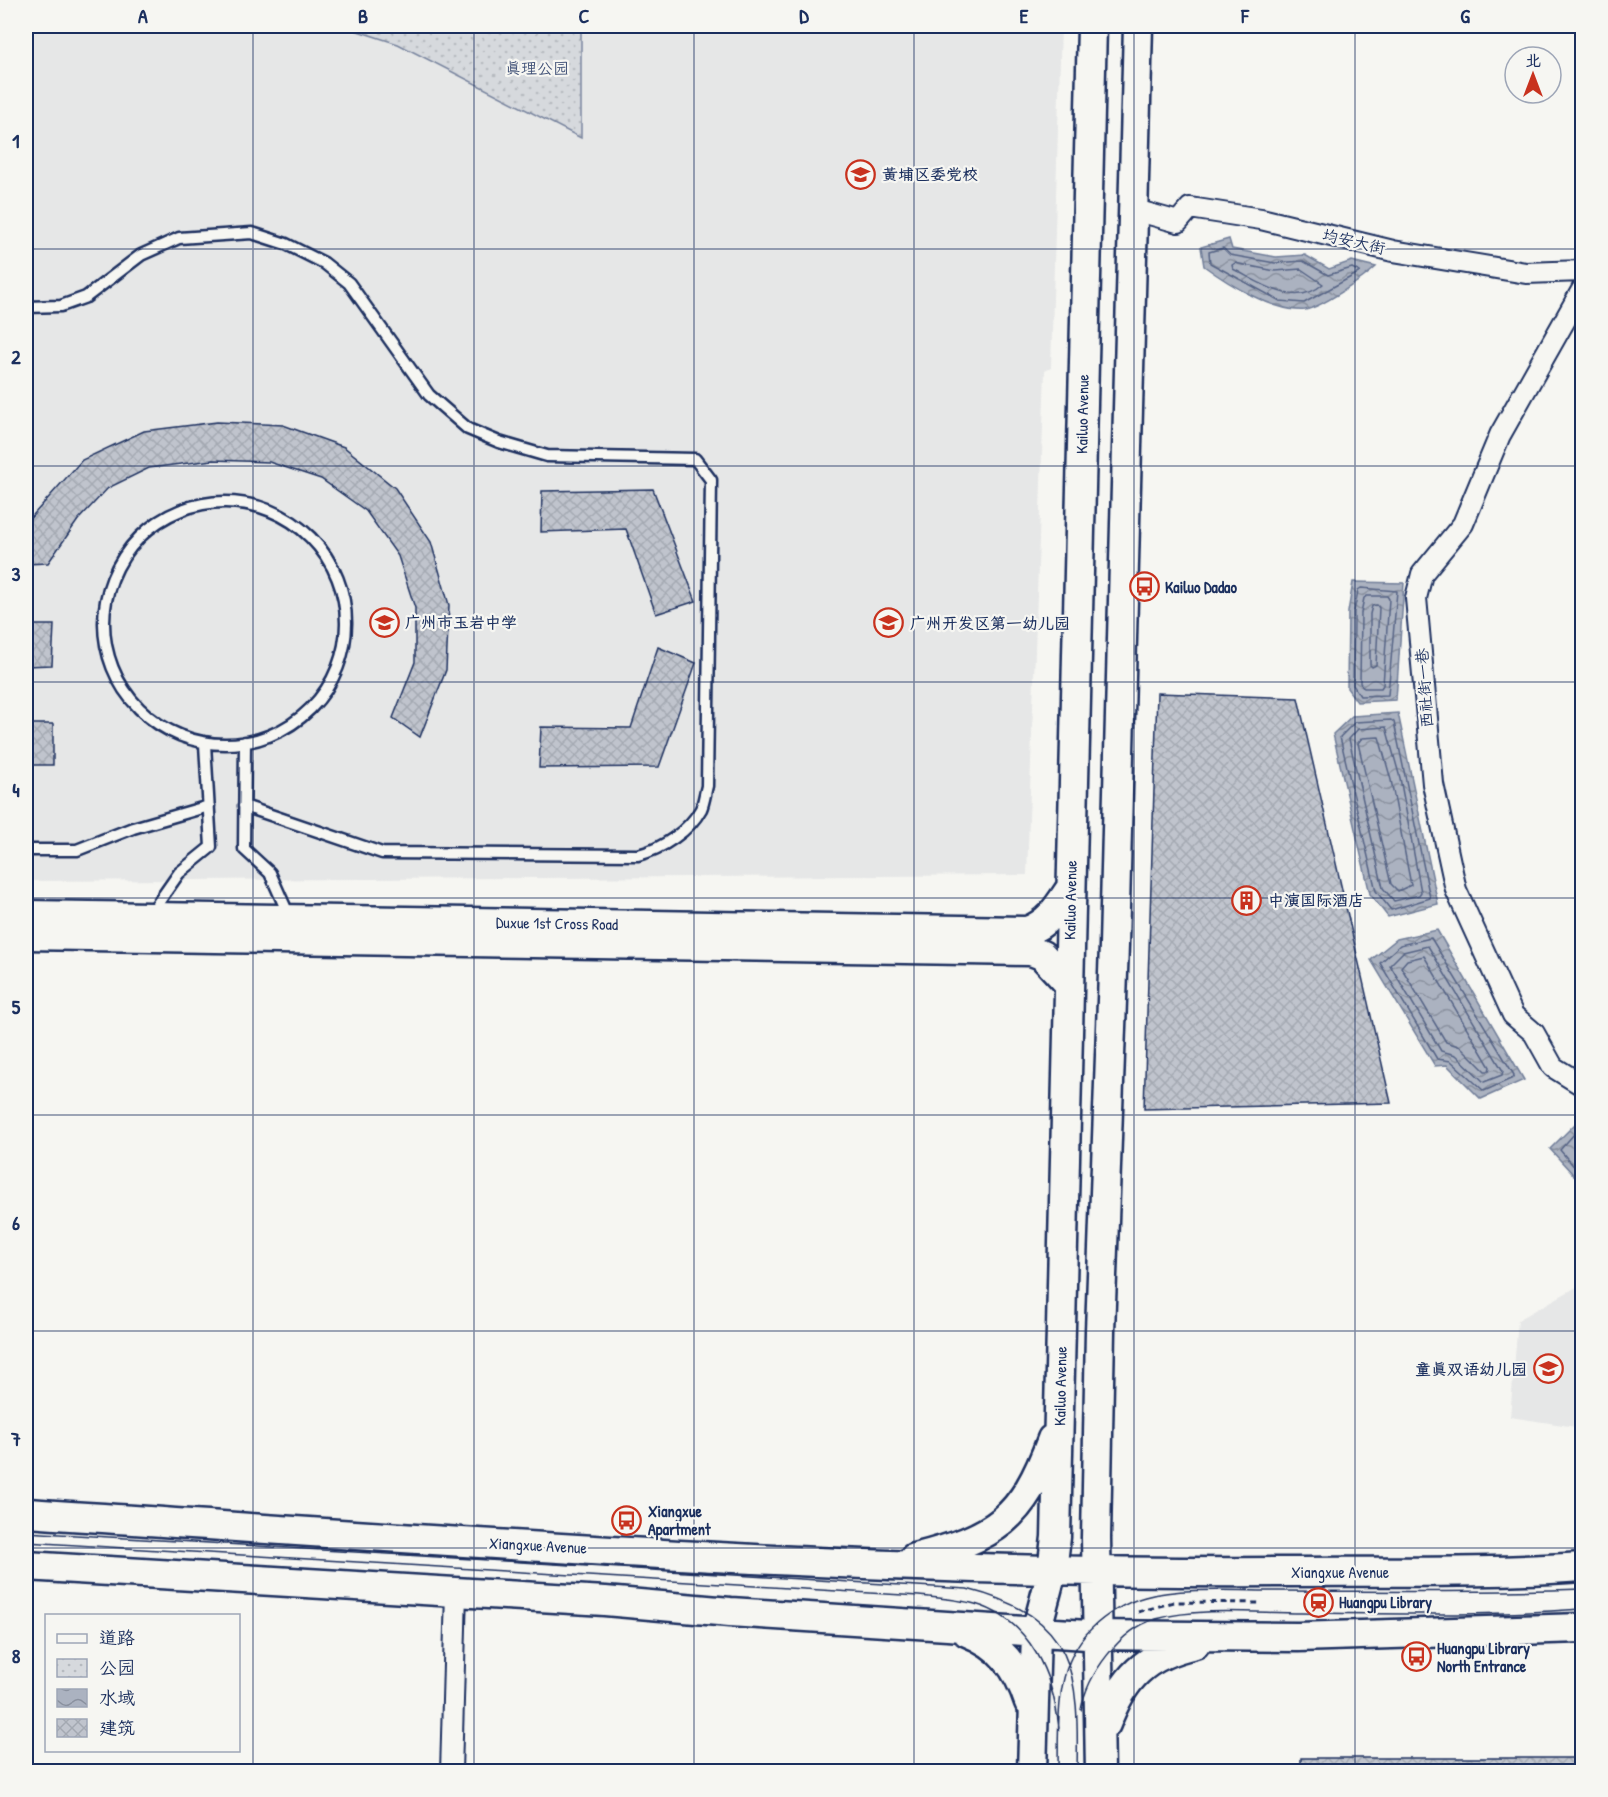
<svg xmlns="http://www.w3.org/2000/svg" width="1608" height="1797" viewBox="0 0 1608 1797" font-family="'Patrick Hand','LXGW WenKai TC',sans-serif">
  <style>
    .built { fill: #e6e7e7 }
    .park { fill: url(#park-dots); stroke: #78849e; stroke-width: 1.5 }
    .water { fill: url(#water-waves); stroke: #717e99; stroke-width: 1.5 }
    .lines { fill: none; stroke-linecap: round; stroke-linejoin: round }
    .shore { stroke: #556385; stroke-width: 1.5 }
    .building { fill: url(#building-cross-hatch); stroke: #1b2f5e; stroke-width: 1.5 }
    .lane-casing { stroke: #1b2f5e; stroke-width: 15 }
    .street-casing { stroke: #1b2f5e; stroke-width: 24 }
    .secondary-casing { stroke: #1b2f5e; stroke-width: 33 }
    .path { stroke: #1b2f5e; stroke-width: 3; stroke-dasharray: 6 4.5; stroke-linecap: butt }
    .lane { stroke: #f6f6f2; stroke-width: 10 }
    .street { stroke: #f6f6f2; stroke-width: 20 }
    .secondary { stroke: #f6f6f2; stroke-width: 28 }
    .tram { stroke: #1b2f5e; stroke-width: 1.5 }
    .grid { fill: none; stroke: #1b2f5e; stroke-width: 1.5; stroke-opacity: 0.55 }
    .labels { text-anchor: middle; dominant-baseline: central; stroke-width: 4.5; stroke-linejoin: round; paint-order: stroke }
    .park-label { font-size: 16px; fill: #405177; stroke: #f6f6f2 }
    .poi-label { font-size: 16px; font-weight: bold; fill: #1b2f5e; stroke: #f6f6f2; text-anchor: start }
    .street-label { font-size: 16px; fill: #1b2f5e; stroke: #f6f6f2 }
    .neatline { fill: none; stroke: #1b2f5e; stroke-width: 2 }
    .grid-label { font-size: 20px; text-anchor: middle; font-weight: bold; fill: #1b2f5e }
  </style>
  <defs>
    <pattern id="park-dots" width="8" height="8" patternUnits="userSpaceOnUse" patternTransform="scale(1.5)"><rect width="8" height="8" fill="#d6d9dd"/><path d="M2 2h.1M6 6h.1" fill="none" stroke="#b7bbc0" stroke-width="1.8" stroke-linecap="round"/></pattern>
    <pattern id="water-waves" width="16" height="10" patternUnits="userSpaceOnUse" patternTransform="scale(1.5)"><rect width="16" height="10" fill="#abb2c0"/><path d="M0 5q4-4 8 0t8 0" fill="none" stroke="#8a919f"/></pattern>
    <pattern id="building-cross-hatch" width="8" height="8" patternUnits="userSpaceOnUse" patternTransform="scale(1.5)"><rect width="8" height="8" fill="#c0c4cd"/><path d="M0 0l8 8M0 8l8-8" fill="none" stroke="#a4a9b2"/></pattern>
  </defs>
  <rect width="100%" height="100%" fill="#f6f6f2"/>
  <filter id="ink" filterUnits="userSpaceOnUse"><feTurbulence type="fractalNoise" baseFrequency=".0167" numOctaves="2"/><feDisplacementMap in="SourceGraphic" scale="12" xChannelSelector="R" yChannelSelector="G"/><feConvolveMatrix kernelMatrix="1 2 1 2 8 2 1 2 1" color-interpolation-filters="sRGB"/></filter>
  <g filter="url(#ink)">
    <!-- built -->
    <path class="built" d="M26,26H342L398,44L581,138V26H1061L1051,368L1045,371L1027,875L26,881Z
      M1582,1284V1428L1510,1417L1518,1320Z"/>
    <!-- park -->
    <path class="park" d="M342,26H581V138L398,44Z"/>
    <!-- water -->
    <path class="water" d="M1229,239L1232,249L1276,257L1305,255L1329,269L1352,261L1376,267C1363,279 1322,307 1305,310C1275,313 1227,283 1204,266L1201,247Z
      M1353,582L1404,583L1396,700L1357,702L1347,688L1348,612Z
      M1398,713L1438,904L1388,917L1370,894L1333,734L1352,716Z
      M1437,930L1524,1080L1481,1099L1447,1065L1435,1066L1371,960L1397,939Z
      M1582,1117V1184L1550,1149Z"/>
    <g class="lines">
      <!-- shore -->
      <path class="shore" d="M1223,248L1230,255L1275,263L1303,261L1328,275L1352,268L1360,272L1304,303L1280,301L1210,263L1209,252Z
        M1235,263L1275,271L1301,269L1323,284C1295,309 1261,283 1233,269L1232,265Z
        M1361,588L1397,591L1388,695L1360,696L1353,685L1354,612L1358,590Z
        M1367,596H1387L1389,599L1383,685L1381,688H1364L1360,683L1361,613L1364,598Z
        M1377,605L1379,608L1376,665L1372,667L1370,665V614L1372,606Z
        M1391,720L1394,722L1430,898L1391,910L1376,891L1340,737L1355,722Z
        M1386,727L1400,778L1421,892L1419,895L1394,901L1383,888L1349,739L1358,729Z
        M1379,737L1391,780L1411,885L1398,891L1391,884L1358,743L1362,738Z
        M1431,938L1514,1075L1513,1078L1484,1091L1451,1061L1437,1059L1380,963L1400,945Z
        M1428,946L1503,1071L1502,1075L1484,1082L1456,1055L1441,1051L1390,965L1403,952Z
        M1424,956L1490,1067L1489,1071H1485L1461,1047L1446,1042L1401,967L1407,960Z
        M1582,1125L1560,1150L1582,1176"/>
    </g>
    <!-- building -->
    <path class="building" d="M217,422L283,425L344,447L395,488L431,542L449,605L446,670L420,737L393,718L415,662V608L398,556L366,511L321,479L269,462L213,460L149,468L108,488L78,520L48,563L26,564V523L82,460L144,431Z
      M653,489L696,601L656,614L626,529L541,532L542,491Z
      M26,625H54L52,665L26,666Z
      M658,647L696,663L659,767L539,768L541,727L631,728Z
      M1157,693L1298,698L1391,1103L1144,1109Z
      M26,724H53V765H26Z
      M1301,1758H1582V1772H1301Z"/>
    <g class="lines">
      <defs>
        <path id="lane" d="M26,307L61,306L86,297L141,255L179,238L252,233L286,244L324,263L349,283L429,395L468,429L499,442L547,456L695,459L711,480L707,786C705,793 704,802 701,809C689,831 662,849 638,855L382,853L244,806
          M104 623a121 121 0 1 1 242 0a121 121 0 1 1-242 0Z
          M245,742L244,849L270,873L290,918
          M26,850H77L133,828L209,806
          M151,913L179,873L211,847L205,744"/>
        <path id="street" d="M1135,210L1178,222L1190,208L1261,219L1393,251L1526,273L1582,271
          M1582,290L1500,435L1463,524L1422,574L1416,598L1433,784L1456,890L1513,1015L1534,1033L1553,1067L1582,1085
          M451,1772L456,1592"/>
        <path id="secondary" d="M26,915L1027,931C1049,923 1058,907 1070,889
          M26,935L1031,951L1042,955L1068,983
          M26,1513C445,1540 865,1575 1285,1572C1384,1571 1483,1574 1582,1567
          M914,1558C996,1537 1022,1520 1052,1439
          M26,1566L605,1601L730,1612L1087,1635L1298,1637L1582,1628
          M967,1632C1001,1645 1018,1668 1029,1702
          M1106,1724C1123,1678 1145,1655 1195,1644
          M1032,1772L1036,1632L1052,1571L1056,1537L1092,26
          M1100,1772L1096,1538L1100,1331L1114,945L1138,26"/>
      </defs>
      <!-- lane casing -->
      <use href="#lane" class="lane-casing"/>
      <!-- street casing -->
      <use href="#street" class="street-casing"/>
      <!-- secondary casing -->
      <use href="#secondary" class="secondary-casing"/>
      <!-- path -->
      <path class="path" d="M1138,1612L1174,1602L1262,1603"/>
      <!-- lane -->
      <use href="#lane" class="lane"/>
      <!-- street -->
      <use href="#street" class="street"/>
      <!-- secondary -->
      <use href="#secondary" class="secondary"/>
      <!-- tram -->
      <path class="tram" d="M26,1532L967,1589C1077,1617 1079,1673 1077,1772
        M26,1542L919,1596C937,1598 957,1599 975,1604C1031,1620 1053,1676 1059,1728
        M1081,1710C1087,1675 1120,1629 1156,1619C1201,1607 1255,1613 1301,1613C1395,1614 1489,1616 1582,1609
        M1058,1772C1059,1723 1053,1666 1091,1629C1105,1615 1126,1602 1145,1597C1181,1587 1239,1591 1277,1591C1379,1591 1481,1593 1582,1589"/>
    </g>
  </g>
  <!-- grid -->
  <path class="grid" d="M253,26V1772M474,26V1772M694,26V1772M914,26V1772M1134,26V1772M1355,26V1772M26,249H1582M26,466H1582M26,682H1582M26,898H1582M26,1115H1582M26,1331H1582M26,1548H1582"/>
  <!-- icons -->
  <defs>
    <symbol id="school-ring" viewBox="-11 -11 22 22"><circle r="9.5" fill="#f6f6f2" stroke="#c8321e" stroke-width="1.5"/><path d="M0-5L7-2L0 1L-7-2ZM-4 1L0 2.5L4 1V4Q0 6-4 4Z" fill="#c8321e"/></symbol>
    <symbol id="bus-ring" viewBox="-11 -11 22 22"><circle r="9.5" fill="#f6f6f2" stroke="#c8321e" stroke-width="1.5"/><path d="M-5-6H5V4H4V6H2V4H-2V6H-4V4H-5ZM-3.5-4V0h7V-4ZM-3.5 1.2v1.5H-2V1.2ZM2 1.2v1.5H3.5V1.2Z" fill="#c8321e"/></symbol>
    <symbol id="building-ring" viewBox="-11 -11 22 22"><circle r="9.5" fill="#f6f6f2" stroke="#c8321e" stroke-width="1.5"/><path d="M-4-6H4V6H1V3H-1V6H-4ZM-2.5-4.3h1.7v1.8h-1.7ZM.8-4.3h1.7v1.8H.8ZM-2.5-1h1.7V.8h-1.7ZM.8-1h1.7V.8H.8Z" fill="#c8321e"/></symbol>
    <symbol id="station-ring" viewBox="-11 -11 22 22"><circle r="9.5" fill="#f6f6f2" stroke="#c8321e" stroke-width="1.5"/><path d="M-3-6H3Q5-6 5-4V2Q5 4 3 4L4.5 6H3L1.5 4h-3L-3 6H-4.5L-3 4Q-5 4-5 2V-4Q-5-6-3-6ZM-3.5-4v3h7v-3ZM-3.5 1v1.5H-2V1ZM2 1v1.5H3.5V1Z" fill="#c8321e"/></symbol>
  </defs>
  <g fill-rule="evenodd">
    <use href="#school-ring" x="844" y="158" width="33" height="33"/>
    <use href="#bus-ring" x="1128" y="570" width="33" height="33"/>
    <use href="#school-ring" x="368" y="606" width="33" height="33"/>
    <use href="#school-ring" x="872" y="606" width="33" height="33"/>
    <use href="#building-ring" x="1230" y="884" width="33" height="33"/>
    <use href="#school-ring" x="1532" y="1352" width="33" height="33"/>
    <use href="#bus-ring" x="610" y="1504" width="33" height="33"/>
    <use href="#station-ring" x="1302" y="1586" width="33" height="33"/>
    <use href="#bus-ring" x="1400" y="1640" width="33" height="33"/>
  </g>
  <g class="labels">
    <!-- park labels -->
    <g class="park-label">
      <text x="537" y="68">真理公园</text>
    </g>
    <!-- poi labels -->
    <g class="poi-label">
      <text x="882" y="174">黄埔区委党校</text>
      <text x="1165" y="587">Kailuo Dadao</text>
      <text x="405" y="622">广州市玉岩中学</text>
      <text x="910" y="623">广州开发区第一幼儿园</text>
      <text x="1268" y="900">中演国际酒店</text>
      <text x="1527" y="1369" text-anchor="end">童真双语幼儿园</text>
      <text x="648" y="1511">Xiangxue<tspan x="648" dy="18">Apartment</tspan></text>
      <text x="1339" y="1602">Huangpu Library</text>
      <text x="1437" y="1648">Huangpu Library<tspan x="1437" dy="18">North Entrance</tspan></text>
    </g>
    <!-- street labels -->
    <g class="street-label">
      <text transform="translate(1354 241) rotate(13)">均安大街</text>
      <text transform="translate(1082 414) rotate(-89)">Kailuo Avenue</text>
      <text transform="translate(1424 688) rotate(-94)">西社街一巷</text>
      <text transform="translate(1070 900) rotate(-89)">Kailuo Avenue</text>
      <text transform="translate(557 923) rotate(1)">Duxue 1st Cross Road</text>
      <text transform="translate(1060 1386) rotate(-89)">Kailuo Avenue</text>
      <text transform="translate(538 1545) rotate(3)">Xiangxue Avenue</text>
      <text x="1340" y="1572">Xiangxue Avenue</text>
    </g>
  </g>
  <!-- margin -->
  <rect width="1608" height="1797" fill="none" stroke="#f6f6f2" stroke-width="66"/>
  <!-- legend -->
  <rect x="45" y="1614" width="195" height="138" fill="#f6f6f2" stroke="#9ea6b7" stroke-width="1.5"/>
  <rect x="57" y="1634" width="30" height="9" fill="#f6f6f2" stroke="#9ea6b7" stroke-width="1.5"/>
  <text x="99" y="1644" font-size="18" fill="#1b2f5e">道路</text>
  <rect x="57" y="1659" width="30" height="18" fill="url(#park-dots)" stroke="#9ea6b7" stroke-width="1.5"/>
  <text x="99" y="1674" font-size="18" fill="#1b2f5e">公园</text>
  <rect x="57" y="1689" width="30" height="18" fill="url(#water-waves)" stroke="#9ea6b7" stroke-width="1.5"/>
  <text x="99" y="1704" font-size="18" fill="#1b2f5e">水域</text>
  <rect x="57" y="1719" width="30" height="18" fill="url(#building-cross-hatch)" stroke="#9ea6b7" stroke-width="1.5"/>
  <text x="99" y="1734" font-size="18" fill="#1b2f5e">建筑</text>
  <!-- north arrow -->
  <g transform="translate(1533 75)"><circle r="28" fill="#f6f6f2" stroke="#9ea6b7" stroke-width="1.5"/>
  <path d="M0-4.5L10 22L0 15L-10 22Z" fill="#c8321e"/>
  <text y="-9" font-size="16" font-weight="bold" text-anchor="middle" fill="#1b2f5e">北</text>
  </g>
  <rect x="33" y="33" width="1542" height="1731" class="neatline"/>
  <g class="grid-label">
    <text x="143" y="23">A</text>
    <text x="363" y="23">B</text>
    <text x="584" y="23">C</text>
    <text x="804" y="23">D</text>
    <text x="1024" y="23">E</text>
    <text x="1245" y="23">F</text>
    <text x="1465" y="23">G</text>
    <text x="16" y="148">1</text>
    <text x="16" y="364">2</text>
    <text x="16" y="581">3</text>
    <text x="16" y="797">4</text>
    <text x="16" y="1014">5</text>
    <text x="16" y="1230">6</text>
    <text x="16" y="1446">7</text>
    <text x="16" y="1663">8</text>
  </g>
</svg>
